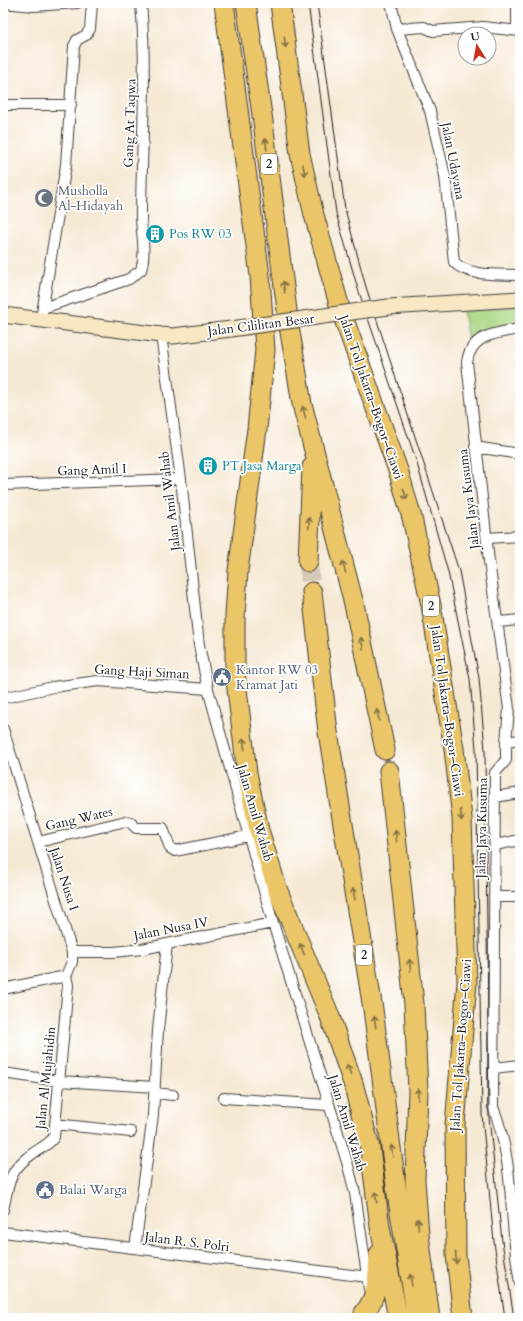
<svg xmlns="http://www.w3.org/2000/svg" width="523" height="1321" viewBox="0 0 523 1321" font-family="Cardo,serif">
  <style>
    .green { fill: #aad784; stroke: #637a50 }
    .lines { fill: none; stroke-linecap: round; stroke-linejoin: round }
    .highway-tunnel { stroke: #d5cab8; stroke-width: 19; stroke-dasharray: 19 10; stroke-linecap: butt }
    .street-casing { stroke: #3d3b38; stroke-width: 12 }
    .secondary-casing { stroke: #3d3b38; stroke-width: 17 }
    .highway-casing { stroke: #3d3b38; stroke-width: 21 }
    .street { stroke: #fff; stroke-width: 10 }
    .secondary { stroke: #f7e8c3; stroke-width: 15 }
    .highway { stroke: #ebc669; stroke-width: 19 }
    .tram { stroke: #1c1c1c; stroke-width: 1 }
    .secondary-bridge-casing { stroke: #3d3b38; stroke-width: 17; stroke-linecap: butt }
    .secondary-bridge { stroke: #f7e8c3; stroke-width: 15 }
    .oneway { stroke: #847142 }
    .labels { text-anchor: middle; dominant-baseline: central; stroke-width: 3.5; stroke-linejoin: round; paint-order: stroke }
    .shield { fill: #fff; stroke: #606060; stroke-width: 1 }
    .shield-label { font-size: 12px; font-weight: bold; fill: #1c1c1c }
    .street-label { font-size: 13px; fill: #1c1c1c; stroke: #fff }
    .worship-label { font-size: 13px; fill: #5b616d; stroke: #fff; text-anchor: start }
    .culture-label { font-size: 13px; fill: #0d838f; stroke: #fff; text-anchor: start }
    .service-label { font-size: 13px; fill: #4e5e75; stroke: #fff; text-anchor: start }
  </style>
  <rect width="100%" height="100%" fill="#fff"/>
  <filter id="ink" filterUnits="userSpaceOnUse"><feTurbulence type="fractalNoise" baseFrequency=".025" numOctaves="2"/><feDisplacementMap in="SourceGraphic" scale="8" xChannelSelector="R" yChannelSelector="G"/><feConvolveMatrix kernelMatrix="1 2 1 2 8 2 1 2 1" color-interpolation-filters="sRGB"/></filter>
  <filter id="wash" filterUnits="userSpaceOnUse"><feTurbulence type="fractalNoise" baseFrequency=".012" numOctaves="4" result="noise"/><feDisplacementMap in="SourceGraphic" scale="16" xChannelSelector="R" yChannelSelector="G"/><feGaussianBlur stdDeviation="0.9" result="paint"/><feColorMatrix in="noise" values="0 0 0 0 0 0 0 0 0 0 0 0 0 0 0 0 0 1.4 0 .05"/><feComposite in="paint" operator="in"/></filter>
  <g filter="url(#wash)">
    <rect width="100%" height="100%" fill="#f6e9d4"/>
    <!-- green -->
    <path class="green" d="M520,306V321L477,331L468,340L463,311Z"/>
  </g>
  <g filter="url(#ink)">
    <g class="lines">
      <!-- highway-tunnel -->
      <path class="highway-tunnel" d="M308,562L312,592"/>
      <defs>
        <path id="street" d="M3,3L34,6L77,3
          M391,3L397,29L430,111L445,176L454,262C467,277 501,274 520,275
          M517,3V30
          M397,29L424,27L433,31L483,27L520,31
          M3,105H71
          M43,308L129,279L141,270C147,251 140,229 141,210C142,140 147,72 141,3
          M42,313L66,165L74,46L77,40L86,35L90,29L92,3
          M520,329C497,333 471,334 467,362L489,561L509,709L506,742V760L495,773L493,1107C515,1161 509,1225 520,1283
          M161,335L181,479L199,645L208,689L273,923L347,1162L355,1193L369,1289
          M475,447L520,454
          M3,485L181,479
          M487,538L520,536
          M498,622L520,620
          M3,698L53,687L98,681L208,689
          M3,729L72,952V962L66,976L3,989
          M506,742L520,740
          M495,797L520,793
          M38,842L126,821L130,822L136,828H163L170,848L175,851L248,836
          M495,845L520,840
          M494,897H520
          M72,952H114L142,949L273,923
          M494,1068L520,1065
          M3,1073L59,1081L155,1087
          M155,1093L173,1095
          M224,1098L328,1105
          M55,1124L131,1132
          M3,1210C9,1183 8,1171 32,1154C40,1148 49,1145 54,1137L68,985L66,976
          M3,1232L368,1277
          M135,1248L153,1115L158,1030L167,944"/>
        <path id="secondary" d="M388,307L520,299
          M3,315L161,335L173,336L231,329"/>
        <path id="highway" d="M224,3L260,276L265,350L257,429L238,571L235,616V672L247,773L259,830L278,891L329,1014L353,1083L370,1148L380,1227L398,1318
          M246,3L263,122L289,326L302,404L354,604L385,750
          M280,3L300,154L314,215L340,308L399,473L412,518L431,605L454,749L462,818L467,982L455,1125L456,1255L463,1318
          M308,562L312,467
          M312,592L328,732L373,1009L397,1194L417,1318
          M389,771L414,1004L418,1091L415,1180L419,1235L430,1318
          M368,1318L364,1313C378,1297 378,1275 379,1254"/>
      </defs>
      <!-- street casing -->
      <use href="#street" class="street-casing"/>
      <!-- secondary casing -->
      <use href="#secondary" class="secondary-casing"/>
      <!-- highway casing -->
      <use href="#highway" class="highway-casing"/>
      <!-- street -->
      <use href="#street" class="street"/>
      <!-- secondary -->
      <use href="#secondary" class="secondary"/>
      <!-- highway -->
      <use href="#highway" class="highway"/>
      <!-- tram -->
      <path class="tram" d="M308,3L336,213L358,289L416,460L448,572L470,679L476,749L482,1115L494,1242L505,1318
        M317,3L345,209L366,287L459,571L479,678L485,750L489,1117L502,1241L514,1318"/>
      <defs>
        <path id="secondary-bridge" d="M231,329L388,307"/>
      </defs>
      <!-- secondary-bridge casing -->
      <use href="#secondary-bridge" class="secondary-bridge-casing"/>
      <!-- secondary-bridge -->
      <use href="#secondary-bridge" class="secondary-bridge"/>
    </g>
    <!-- one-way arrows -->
    <defs><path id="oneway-shaft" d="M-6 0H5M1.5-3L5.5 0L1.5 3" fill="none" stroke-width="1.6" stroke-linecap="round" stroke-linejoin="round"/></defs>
    <g class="oneway">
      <use href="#oneway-shaft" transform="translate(285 42) rotate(82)"/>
      <use href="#oneway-shaft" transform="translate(266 144) rotate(-97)"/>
      <use href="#oneway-shaft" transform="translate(304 170) rotate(77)"/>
      <use href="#oneway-shaft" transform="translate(284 287) rotate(-97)"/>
      <use href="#oneway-shaft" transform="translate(304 412) rotate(-103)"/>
      <use href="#oneway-shaft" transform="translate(405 494) rotate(74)"/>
      <use href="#oneway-shaft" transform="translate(309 523) rotate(-88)"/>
      <use href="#oneway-shaft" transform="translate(344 567) rotate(-105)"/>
      <use href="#oneway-shaft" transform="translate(362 643) rotate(-102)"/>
      <use href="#oneway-shaft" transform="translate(378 715) rotate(-102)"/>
      <use href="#oneway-shaft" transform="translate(244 744) rotate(-97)"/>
      <use href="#oneway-shaft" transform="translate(461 815) rotate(85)"/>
      <use href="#oneway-shaft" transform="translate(396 836) rotate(-96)"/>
      <use href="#oneway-shaft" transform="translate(354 894) rotate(-99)"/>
      <use href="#oneway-shaft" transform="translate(302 949) rotate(-112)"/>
      <use href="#oneway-shaft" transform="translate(410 965) rotate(-96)"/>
      <use href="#oneway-shaft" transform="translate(375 1022) rotate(-98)"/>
      <use href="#oneway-shaft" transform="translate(349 1070) rotate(-110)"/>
      <use href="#oneway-shaft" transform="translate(418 1094) rotate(-89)"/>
      <use href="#oneway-shaft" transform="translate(392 1151) rotate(-98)"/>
      <use href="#oneway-shaft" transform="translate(376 1197) rotate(-97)"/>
      <use href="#oneway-shaft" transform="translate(418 1224) rotate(-94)"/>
      <use href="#oneway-shaft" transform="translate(456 1258) rotate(86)"/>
      <use href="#oneway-shaft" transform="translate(411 1280) rotate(-99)"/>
    </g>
  </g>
  <!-- icons -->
  <defs>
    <symbol id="mosque-disc" viewBox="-11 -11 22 22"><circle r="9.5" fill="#6b7280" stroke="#fff"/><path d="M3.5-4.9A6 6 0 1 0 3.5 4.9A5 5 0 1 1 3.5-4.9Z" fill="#fff"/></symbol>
    <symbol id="building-disc" viewBox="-11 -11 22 22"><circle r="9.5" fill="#0f9aa8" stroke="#fff"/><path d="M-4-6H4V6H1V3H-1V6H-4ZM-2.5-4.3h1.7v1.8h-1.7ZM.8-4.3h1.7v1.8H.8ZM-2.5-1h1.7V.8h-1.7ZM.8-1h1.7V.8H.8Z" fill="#fff"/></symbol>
    <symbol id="civic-disc" viewBox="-11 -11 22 22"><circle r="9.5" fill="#5c6f8a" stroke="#fff"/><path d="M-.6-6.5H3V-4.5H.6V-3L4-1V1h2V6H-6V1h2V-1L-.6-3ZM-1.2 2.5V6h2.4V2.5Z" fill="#fff"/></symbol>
  </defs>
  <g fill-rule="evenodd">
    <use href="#mosque-disc" x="33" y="187" width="22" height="22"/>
    <use href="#building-disc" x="144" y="223" width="22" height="22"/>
    <use href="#building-disc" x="197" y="455" width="22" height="22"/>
    <use href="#civic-disc" x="211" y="666" width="22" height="22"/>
    <use href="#civic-disc" x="34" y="1179" width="22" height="22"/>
  </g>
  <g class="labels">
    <!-- shield labels -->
    <g class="shield">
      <rect x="261" y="154" width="16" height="20" rx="3"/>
      <rect x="423" y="596" width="16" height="20" rx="3"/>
      <rect x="356" y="945" width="16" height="20" rx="3"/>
    </g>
    <g class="shield-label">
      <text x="269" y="164">2</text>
      <text x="431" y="606">2</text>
      <text x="364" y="955">2</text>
    </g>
    <!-- street labels -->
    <g class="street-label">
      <text transform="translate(130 123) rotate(-88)">Gang At Taqwa</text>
      <text transform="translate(453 161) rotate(79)">Jalan Udayana</text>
      <text transform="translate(261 325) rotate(-7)">Jalan Cililitan Besar</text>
      <text transform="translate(371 397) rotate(71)">Jalan Tol Jakarta–Bogor–Ciawi</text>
      <text transform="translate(92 470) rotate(-2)">Gang Amil I</text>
      <text transform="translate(469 499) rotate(-97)">Jalan Jaya Kusuma</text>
      <text transform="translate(170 501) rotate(-97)">Jalan Amil Wahab</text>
      <text transform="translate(142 672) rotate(3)">Gang Haji Siman</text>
      <text transform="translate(447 711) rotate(82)">Jalan Tol Jakarta–Bogor–Ciawi</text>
      <text transform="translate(255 813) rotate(74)">Jalan Amil Wahab</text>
      <text transform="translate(79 819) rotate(-13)">Gang Wates</text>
      <text transform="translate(482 828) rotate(-89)">Jalan Jaya Kusuma</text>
      <text transform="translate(64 879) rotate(72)">Jalan Nusa I</text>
      <text transform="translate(171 929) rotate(-11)">Jalan Nusa IV</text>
      <text transform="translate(461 1045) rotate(-86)">Jalan Tol Jakarta–Bogor–Ciawi</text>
      <text transform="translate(46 1078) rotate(-84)">Jalan Al Mujahidin</text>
      <text transform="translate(347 1123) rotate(73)">Jalan Amil Wahab</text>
      <text transform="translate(187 1242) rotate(7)">Jalan R. S. Polri</text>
    </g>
    <!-- worship labels -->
    <g class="worship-label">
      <text x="58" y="191">Musholla<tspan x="58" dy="15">Al-Hidayah</tspan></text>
    </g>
    <!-- culture labels -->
    <g class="culture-label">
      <text x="169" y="234">Pos RW 03</text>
      <text x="222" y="466">PT Jasa Marga</text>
    </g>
    <!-- service labels -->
    <g class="service-label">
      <text x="236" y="670">Kantor RW 03<tspan x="236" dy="15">Kramat Jati</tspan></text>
      <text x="59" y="1190">Balai Warga</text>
    </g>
  </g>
  <!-- margin -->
  <rect width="523" height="1321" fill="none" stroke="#fff" stroke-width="16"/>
  <!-- north arrow -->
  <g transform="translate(477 46) rotate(349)"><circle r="19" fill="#ffffff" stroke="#a4a4a4"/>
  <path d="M0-3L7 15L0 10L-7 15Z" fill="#c8321e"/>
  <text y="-6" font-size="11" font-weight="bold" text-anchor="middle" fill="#1c1c1c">U</text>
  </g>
</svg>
